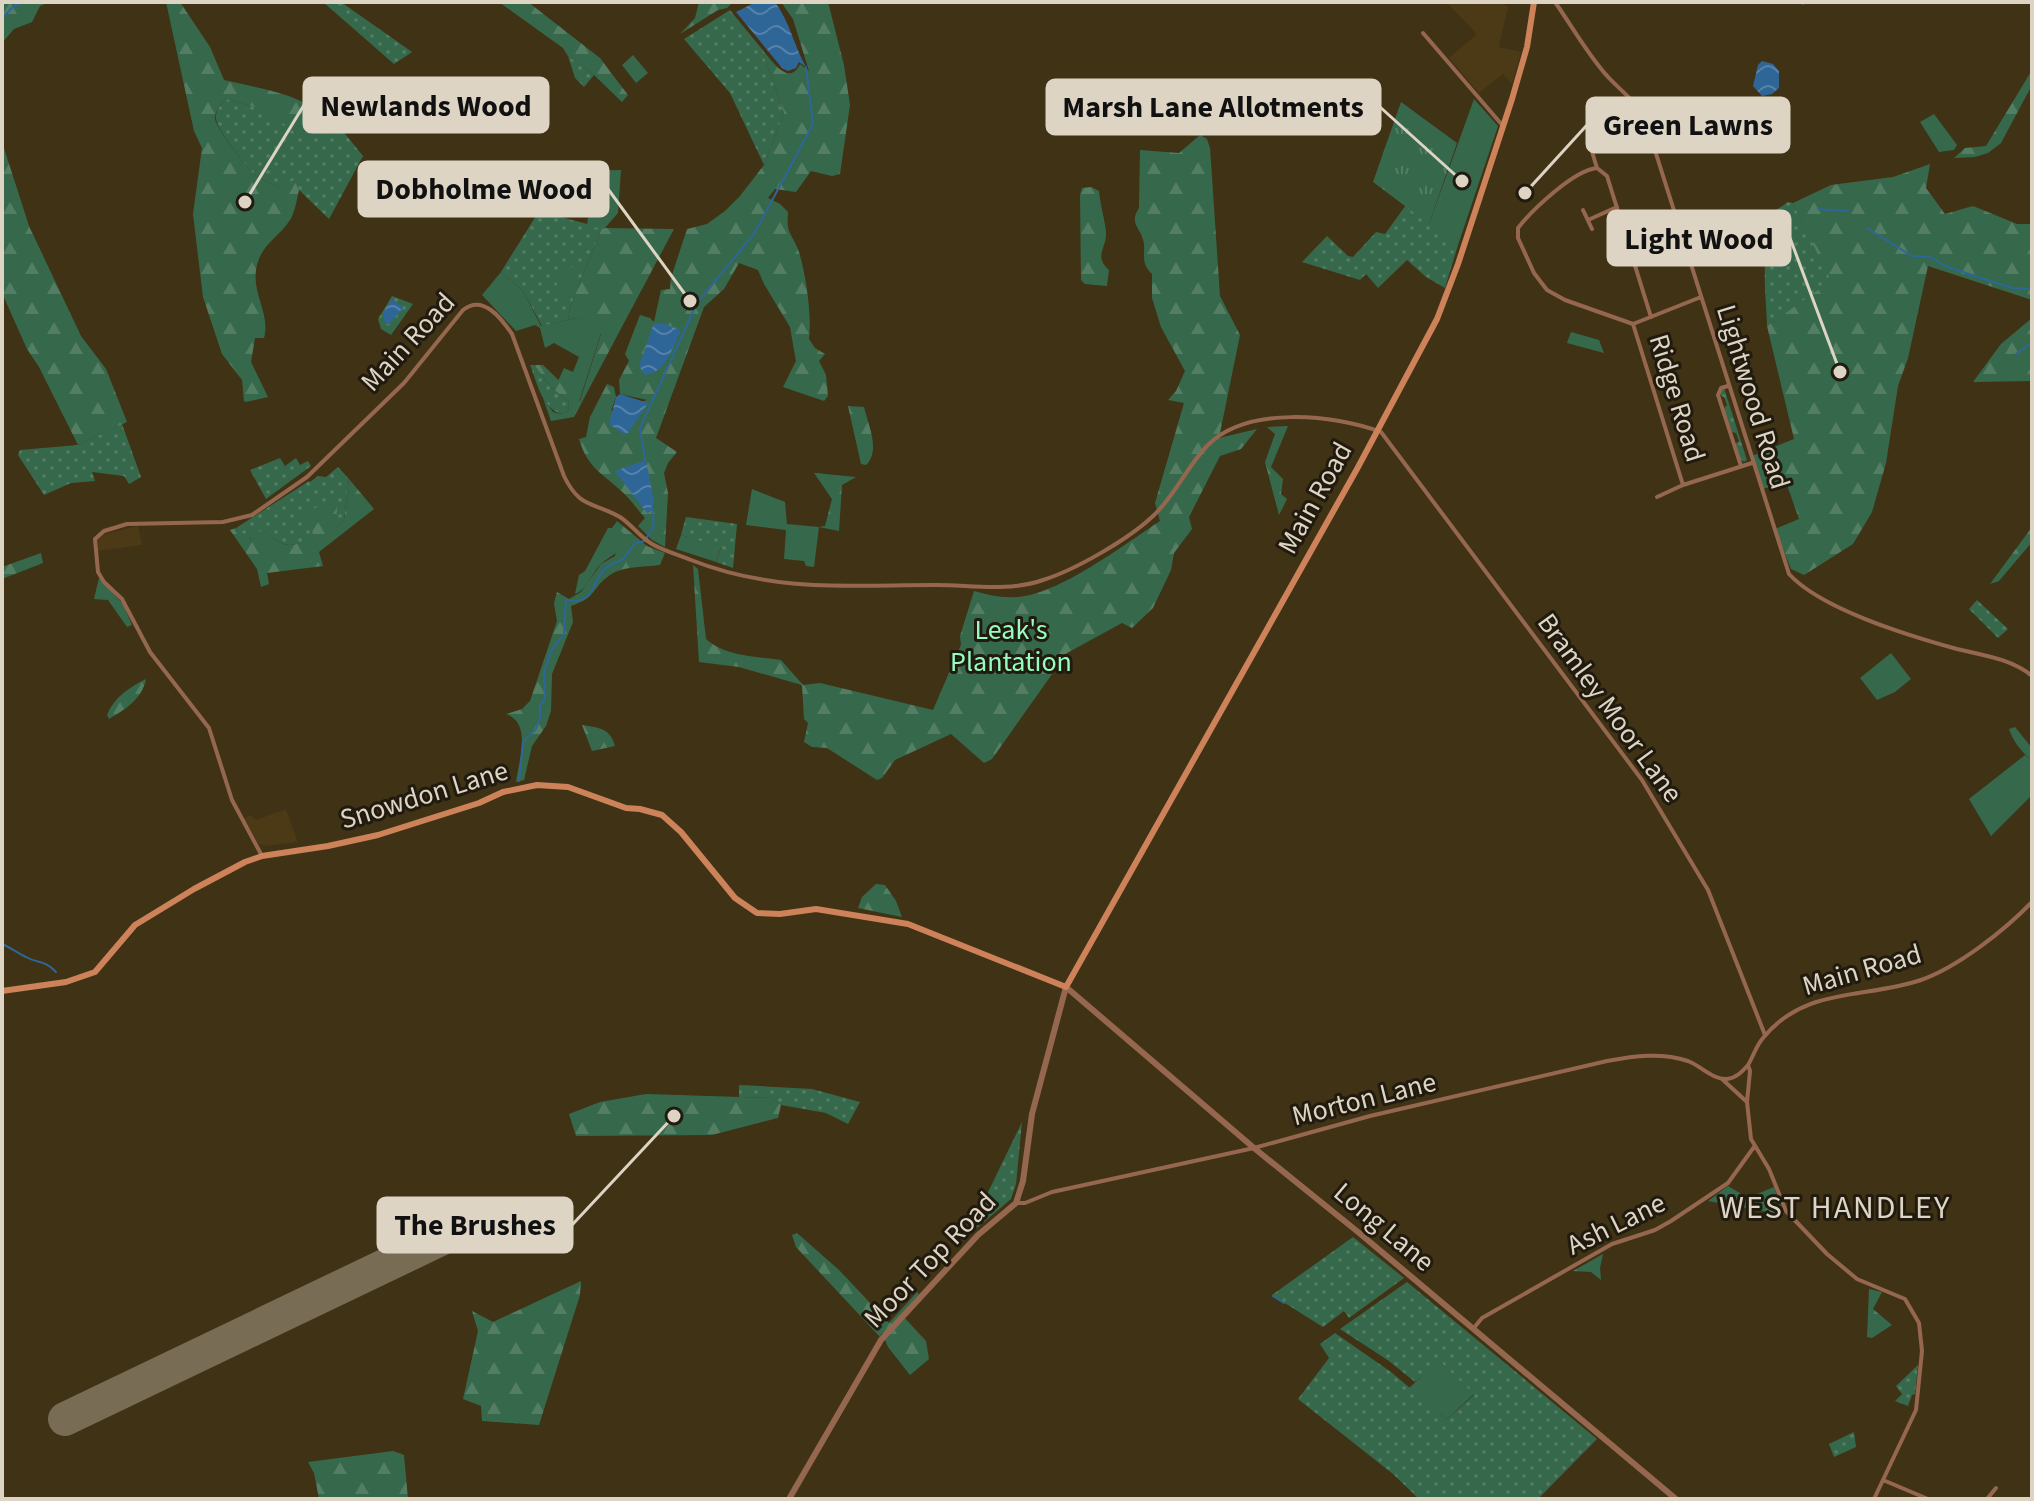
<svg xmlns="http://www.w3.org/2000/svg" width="2034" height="1501" viewBox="0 0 2034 1501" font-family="'Source Sans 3',sans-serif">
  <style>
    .built { fill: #4b3a15 }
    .grass { fill: url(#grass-dots) }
    .forest { fill: url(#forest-firs) }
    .park { fill: url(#park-tufts) }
    .garden { fill: #36694c }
    .water { fill: url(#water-waves) }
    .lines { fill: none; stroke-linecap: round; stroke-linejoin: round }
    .stream { stroke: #2e6698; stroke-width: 2 }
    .runway { stroke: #786c54; stroke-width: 34 }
    .minor { stroke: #96674f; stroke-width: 4 }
    .tertiary { stroke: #96674f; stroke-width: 6 }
    .secondary { stroke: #cd825a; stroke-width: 6 }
    .labels { text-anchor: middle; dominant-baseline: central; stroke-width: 6; stroke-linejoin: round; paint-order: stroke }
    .street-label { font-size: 28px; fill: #ddd4c4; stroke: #211b0f }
    .park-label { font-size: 28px; fill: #96fdc1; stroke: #211b0f }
    .quarter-label { font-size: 32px; letter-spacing: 2px; fill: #ddd4c4; stroke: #211b0f }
    .leader { fill: none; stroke: #ddd4c4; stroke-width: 3 }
    .callout-dot { fill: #ddd4c4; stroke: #211b0f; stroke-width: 3 }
    .callout { fill: #ddd4c4; stroke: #ddd4c4; stroke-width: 3 }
    .callout-label { font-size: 30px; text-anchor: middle; font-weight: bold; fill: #111 }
  </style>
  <defs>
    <pattern id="grass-dots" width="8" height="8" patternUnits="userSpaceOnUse" patternTransform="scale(2)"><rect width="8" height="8" fill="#36694c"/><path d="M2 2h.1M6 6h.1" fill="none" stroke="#537e64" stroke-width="1.8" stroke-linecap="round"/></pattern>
    <pattern id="forest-firs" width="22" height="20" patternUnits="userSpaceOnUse" patternTransform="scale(2)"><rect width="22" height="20" fill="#36694c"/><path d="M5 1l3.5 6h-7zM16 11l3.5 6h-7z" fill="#537e64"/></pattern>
    <pattern id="park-tufts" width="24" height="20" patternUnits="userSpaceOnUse" patternTransform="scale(2)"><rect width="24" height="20" fill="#36694c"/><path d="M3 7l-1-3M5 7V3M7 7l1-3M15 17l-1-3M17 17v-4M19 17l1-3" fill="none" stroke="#537e64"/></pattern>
    <pattern id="water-waves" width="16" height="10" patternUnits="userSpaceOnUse" patternTransform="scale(2)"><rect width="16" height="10" fill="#2e6698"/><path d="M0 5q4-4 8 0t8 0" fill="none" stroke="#5682a9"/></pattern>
  </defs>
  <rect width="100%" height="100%" fill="#403215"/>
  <!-- built -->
  <path class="built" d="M1446,2H1498L1508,7L1499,47L1521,52L1512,84L1503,74L1479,93L1449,58L1477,34Z
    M138,526L142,545L98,551V539L102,535Z
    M286,809L298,842L265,846L259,844L244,818L250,815L256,820Z"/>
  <!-- grass -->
  <path class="grass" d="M323,2H341L412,52L394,64Z
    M730,10L761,48L784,113L764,165L730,93L684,39Z
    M568,56L594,75L584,87L575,78Z
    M228,99L268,111L295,132H303L304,114L319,116L321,113L342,130L363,156L329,219L299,190L294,181L278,188C271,183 264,180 256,176C249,171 216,128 216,119C215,110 221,104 228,99Z
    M1788,202L1793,203L1832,281L1767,326C1767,305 1759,249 1773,234L1761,220Z
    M1406,205L1458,245L1445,288L1426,277L1407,260L1378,288L1366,274L1360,280L1302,262L1327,236L1348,256L1353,257L1376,232L1385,234Z
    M539,211L602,228L570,307L568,320L542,326L523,291L501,272Z
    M392,296L413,304L391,335L381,329L378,319Z
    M530,365H534L552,388L569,402L568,411L562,414C542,409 537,382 530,365Z
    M1724,388L1747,460L1744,462L1740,459L1735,444L1739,441L1736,433L1732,432L1724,408L1727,405L1724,397L1721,396L1720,392Z
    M122,424L141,477L129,484L124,476L92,472L95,481L71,483L44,495L18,455L20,450L78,445Z
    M280,458L285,466L296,458L300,465L308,461L311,466L266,499L250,470Z
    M338,467L349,479L344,520L335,528L337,491L317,538C291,546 286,551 265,531L248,539L236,528L309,481L310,482L318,476L326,477Z
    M686,517L737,524L733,568L716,562L721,548L681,535Z
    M1977,600L2008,629L1998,638L1969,609Z
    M739,1085L812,1089L860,1102L848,1124L826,1113L781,1105L772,1098L739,1097Z
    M1022,1122L1016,1184L1011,1199L977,1228L964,1217L973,1207L978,1213Z
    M1353,1237L1404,1278L1349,1318L1344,1311L1323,1327L1272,1295Z
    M1407,1282L1597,1439L1538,1499H1419L1393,1474L1298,1399L1329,1358L1320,1344L1335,1333L1391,1372L1447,1419L1474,1395L1440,1362L1415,1382L1389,1361L1340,1329Z
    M1918,1365L1915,1394L1912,1395L1908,1406L1895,1401L1902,1394L1896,1386Z
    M1854,1432L1856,1447L1834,1457L1829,1444Z"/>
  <!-- forest -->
  <path class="forest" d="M2,2H50L40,6L32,22L14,29L2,43Z
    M166,2H180L210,47L224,80C256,88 294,92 321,113L319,116L304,114L303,133L295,132L267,111L228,99C221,104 215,110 215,119C216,128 249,171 256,176C264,180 271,183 278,188L294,180L299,190C297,199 295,212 290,220C279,237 262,244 257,265C250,293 271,313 264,338H255L251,362L268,397L246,402L244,401L242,380L222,354L203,297L193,214L202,148L194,131Z
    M499,2H528L600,58L628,95L622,102L594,75L568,56L563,48Z
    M699,2H733L727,8L718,10L680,34L695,18Z
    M781,2H828L844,65L850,105L840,174L832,176L811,171L796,192L775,189L768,198L780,204L788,212C786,236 792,232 799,252C806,275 812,316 809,339L815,348L825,354L819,361L826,375L828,396L824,401L783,387L796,361L790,327L764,284L758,270L739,263L724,289L704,307L656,438L677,452L668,463L664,473L668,493L665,547L652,540L638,526L645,518C637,509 629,497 619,489C599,471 587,466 579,439L586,437L590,417L607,384L614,387L616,397L611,411L647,400L620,394L619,380L629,361L625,354L640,315L650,318L654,322L661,290L670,289L671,278L687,229L707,224L725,211L740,196L764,165L784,113L761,48C771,59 789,88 800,64L809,71L793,19Z
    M2032,70V85L2001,143L1988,153L1975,157L1954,158L1965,148L1986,146Z
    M1200,135L1207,139L1210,148L1220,296L1240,335L1219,438L1257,429L1241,449L1220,456L1189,517L1192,529L1174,553L1171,570L1153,608L1132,628L1122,623L1067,653L992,759L984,763L951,734L895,760L882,778L877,780L827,748L812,747L804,742L808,723L804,719L802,685L739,667L699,662L693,565L698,569L706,639C726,657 755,656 781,660L803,685L820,683L933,710L961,645L960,636L974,591C989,595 1001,598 1017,597C1058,595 1125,544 1160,521L1155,503L1184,403L1168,400L1176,391L1185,371L1161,327L1152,298V274C1141,263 1145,257 1144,244C1142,228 1128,224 1139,208L1140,150L1179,153Z
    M2,142L29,226L81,336L106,369L127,422L78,445L39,367L27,349L2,293Z
    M1930,164L1926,188L1945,214L1973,206L2017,224H2032V300L1928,266L1908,358L1898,386L1886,463L1872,512L1853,544L1804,575L1791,569L1775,529L1799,519L1786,482L1762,489L1752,456L1794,439L1767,326L1831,281L1793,203L1831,185L1893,177Z
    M1091,187L1099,191C1100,204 1105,221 1106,232C1107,248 1093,256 1109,270L1107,286L1085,284L1081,280L1080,195L1082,188Z
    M602,228L674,229L574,417L551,421L543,398L553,412L561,414L568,411L569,402L552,388L534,365H543L580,401L601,334L577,318L568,320L570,307Z
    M2032,318V381L1973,382L2001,344Z
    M848,406L864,407C868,425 881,450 866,465L861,464Z
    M1288,426L1271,467L1283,479L1281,494L1287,499L1279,515L1265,462L1275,434L1267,427Z
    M814,473L856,477L842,485L839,531L819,527L825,526L832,499Z
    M349,479L374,509L319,552L323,566L267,573L269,584L261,587L257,569L230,530L236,528L251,539V532L265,531C286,551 290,546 316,538L302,518L338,491L336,527L344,520Z
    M617,521L647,546L665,553L660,565C644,567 623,566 610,575C591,588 598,597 571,606L573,622L552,674L551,711L546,726L532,746L524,780L516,782C519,760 532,723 506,714L522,709L530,701L557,621L554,603L557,592L569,599L581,592L601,564L615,556L618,528H612Z
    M2032,527V542L1999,581L1990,584Z
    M41,553L43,563L2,579V567Z
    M99,578L123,604L132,625L127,627L108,600L94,599Z
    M146,679C142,699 126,709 109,719L107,715C114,697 130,687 146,679Z
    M582,725C600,728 610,728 615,746L592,751Z
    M2015,727L2032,748V760C2022,753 2013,741 2009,729Z
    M876,884L885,885L896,901L902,917L858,908L862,897Z
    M646,1094L772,1098L781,1105L778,1118L712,1135L576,1136L569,1114L600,1102Z
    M1728,1186L1748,1198L1774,1187L1784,1215L1708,1201Z
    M797,1233L839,1270L889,1323L917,1292L919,1294L902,1315L926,1341L929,1359L910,1375L888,1347L882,1333L880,1337L796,1247L792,1235Z
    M1603,1254L1600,1268L1601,1280L1591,1272L1573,1271Z
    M581,1281L580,1295L539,1425L482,1421L481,1406L463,1399L478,1331L472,1311L493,1322Z
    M1869,1289L1882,1292L1873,1309L1892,1325L1872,1338L1867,1337Z
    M393,1451L404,1455L408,1499H319L314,1473L308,1462Z"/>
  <!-- park -->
  <path class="park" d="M1401,102L1457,143L1429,224L1373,182Z
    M1571,332L1599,340L1604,353L1567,343Z"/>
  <!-- garden -->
  <path class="garden" d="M633,55L648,73L636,83L622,65Z
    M1474,99L1498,126L1458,245L1429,224Z
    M1934,114L1957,145L1954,150L1939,152L1920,122Z
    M621,170L618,213L604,229L587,226L591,187L588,171Z
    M565,264L580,270L568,298L554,292Z
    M501,272L523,291L541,326L577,318L601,333L579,402L558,381L564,368L573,372L579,357L554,343L545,348L540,328L535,325L516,331L482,295Z
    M752,489L785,502L787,524L819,527L814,567L806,566L804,561L784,559L786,530L746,525Z
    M608,528H618L627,537C621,553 611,555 600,565C591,574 588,589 575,594L579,575L585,571Z
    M681,535L721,547L716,562L676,549Z
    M1891,653L1911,679L1895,692L1877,700L1860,678Z
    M2025,755L2032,760V795L1991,836L1969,799Z
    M1439,1361L1474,1394L1447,1419L1409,1388Z"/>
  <!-- water -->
  <path class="water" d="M756,2H775C790,22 794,46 806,67L799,62L796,68L788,71L782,68L736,12Z
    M1762,61L1773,64L1779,71V88L1772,94L1762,96L1753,86L1758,65Z
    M392,299L403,308L388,325L384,321L383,313Z
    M654,323L665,324L679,329L680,333C672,349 664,374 645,375L639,366Z
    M620,394L648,403L628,433L624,434L609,424L616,397Z
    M646,460L654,502L650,512L647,513L615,471Z"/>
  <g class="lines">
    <!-- stream -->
    <path class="stream" d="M1803,4V2
      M2,18L14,6L24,2
      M1818,209L1848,211
      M1867,228L1912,256L1931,257L1945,266L1984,279L2013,288L2032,289
      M2016,354L2032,342
      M645,461L640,428L697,303L754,234L813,124L806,67
      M519,781L523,742L536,729L540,718V706L545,698L544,673L551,651L564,634L566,600C596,606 591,580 606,568C611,563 618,563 623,559C627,555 631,548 635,543L645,541L654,525L652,507
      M2,944C11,948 18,953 26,957C38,964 44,959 56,972
      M1273,1296L1284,1303"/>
    <!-- runway -->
    <path class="runway" d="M65,1419L472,1224"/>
    <!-- minor -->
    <path class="minor" d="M1555,2C1571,25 1584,48 1602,70C1616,88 1637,100 1646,122L1789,574C1822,610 1910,636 1957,649C1982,655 2012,659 2032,676
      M1423,33L1503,126
      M1589,142L1597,168
      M1597,168C1574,170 1532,210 1518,228V238L1534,273L1547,290L1565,300L1633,324L1701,297
      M1597,168L1607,176L1651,317
      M1583,210L1592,229
      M1588,220L1617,207
      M1633,324L1683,485
      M1728,386L1721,388L1718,395L1741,466
      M1657,497L1683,485L1752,463
      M262,856L232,800L209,728L150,652L122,599L104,582L98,572L95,539L104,531L127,524L223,522L252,515L307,477L404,383L463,310C483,294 501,318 512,334L564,476C580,509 592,501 620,517C632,525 640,537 652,544C664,551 679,555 691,560C775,593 849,585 936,585C971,585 1009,592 1043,580C1075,570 1129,539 1153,516C1175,496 1187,466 1208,445C1247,406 1333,414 1381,432L1642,780L1708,890L1765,1035
      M1722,1079L1747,1102
      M1016,1203H1025L1052,1192L1254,1148L1370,1116L1607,1061C1634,1056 1661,1052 1688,1061C1701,1066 1713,1080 1727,1079C1736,1078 1742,1072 1748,1065
      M1473,1329L1482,1318L1612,1244L1655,1230L1671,1221L1728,1183L1754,1147
      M1883,1480L1928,1499
      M1874,1499L1916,1410L1922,1351L1919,1323L1905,1299L1857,1279L1827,1254L1786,1211L1769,1169L1751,1139L1747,1102L1750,1071L1748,1065C1753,1057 1756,1046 1763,1038C1805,986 1866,999 1921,980C1958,967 2005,930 2032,902
      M1987,1499L1996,1488"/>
    <!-- tertiary -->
    <path class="tertiary" d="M789,1499L881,1340L978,1235L1016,1203L1023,1181L1032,1114L1066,987L1254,1148L1358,1232L1676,1499"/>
    <!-- secondary -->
    <path class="secondary" d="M2,991L66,982L95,972L135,925L194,889L245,862L262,856L328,846L378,835L479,803L503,792L537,785L568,787L626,808L640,809L662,815L681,832L735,898L757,913L780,914L816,909L908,924L1066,987L1357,469L1437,319L1458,264L1512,99L1527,47L1534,2"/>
  </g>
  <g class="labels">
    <!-- street labels -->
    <g class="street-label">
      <text transform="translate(408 342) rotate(-47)">Main Road</text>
      <text transform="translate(1753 397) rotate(73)">Lightwood Road</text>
      <text transform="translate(1677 398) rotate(73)">Ridge Road</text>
      <text transform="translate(1315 498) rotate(-61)">Main Road</text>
      <text transform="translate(1610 708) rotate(54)">Bramley Moor Lane</text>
      <text transform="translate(424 795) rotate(-17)">Snowdon Lane</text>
      <text transform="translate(1862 970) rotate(-16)">Main Road</text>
      <text transform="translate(1364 1099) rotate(-14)">Morton Lane</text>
      <text transform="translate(1616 1224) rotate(-26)">Ash Lane</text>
      <text transform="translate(1384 1227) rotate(40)">Long Lane</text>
      <text transform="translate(930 1260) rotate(-46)">Moor Top Road</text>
    </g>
    <!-- park labels -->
    <g class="park-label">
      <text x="1011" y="630">Leak's<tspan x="1011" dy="32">Plantation</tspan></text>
    </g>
    <!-- quarter labels -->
    <g class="quarter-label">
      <text x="1835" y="1208">WEST HANDLEY</text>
    </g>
  </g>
  <!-- callouts -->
  <path class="leader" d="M245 202L304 105M1462 181L1380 107M1525 193L1587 125M690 301L608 189M1840 372L1790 238M674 1116L572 1225"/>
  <g class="callout-dot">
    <circle cx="245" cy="202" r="8"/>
    <circle cx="1462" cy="181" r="8"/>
    <circle cx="1525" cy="193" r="8"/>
    <circle cx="690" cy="301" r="8"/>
    <circle cx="1840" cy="372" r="8"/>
    <circle cx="674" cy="1116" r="8"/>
  </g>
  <g class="callout">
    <rect x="304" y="78" width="244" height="54" rx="8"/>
    <rect x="1047" y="80" width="333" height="54" rx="8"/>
    <rect x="1587" y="98" width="202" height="54" rx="8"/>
    <rect x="359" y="162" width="249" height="54" rx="8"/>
    <rect x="1608" y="211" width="182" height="54" rx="8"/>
    <rect x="378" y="1198" width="194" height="54" rx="8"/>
  </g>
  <g class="callout-label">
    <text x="426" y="116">Newlands Wood</text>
    <text x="1213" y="117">Marsh Lane Allotments</text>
    <text x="1688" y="135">Green Lawns</text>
    <text x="484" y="199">Dobholme Wood</text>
    <text x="1699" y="249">Light Wood</text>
    <text x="475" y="1235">The Brushes</text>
  </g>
  <!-- border -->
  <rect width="2034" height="1501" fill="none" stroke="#ddd4c4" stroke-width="8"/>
</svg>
